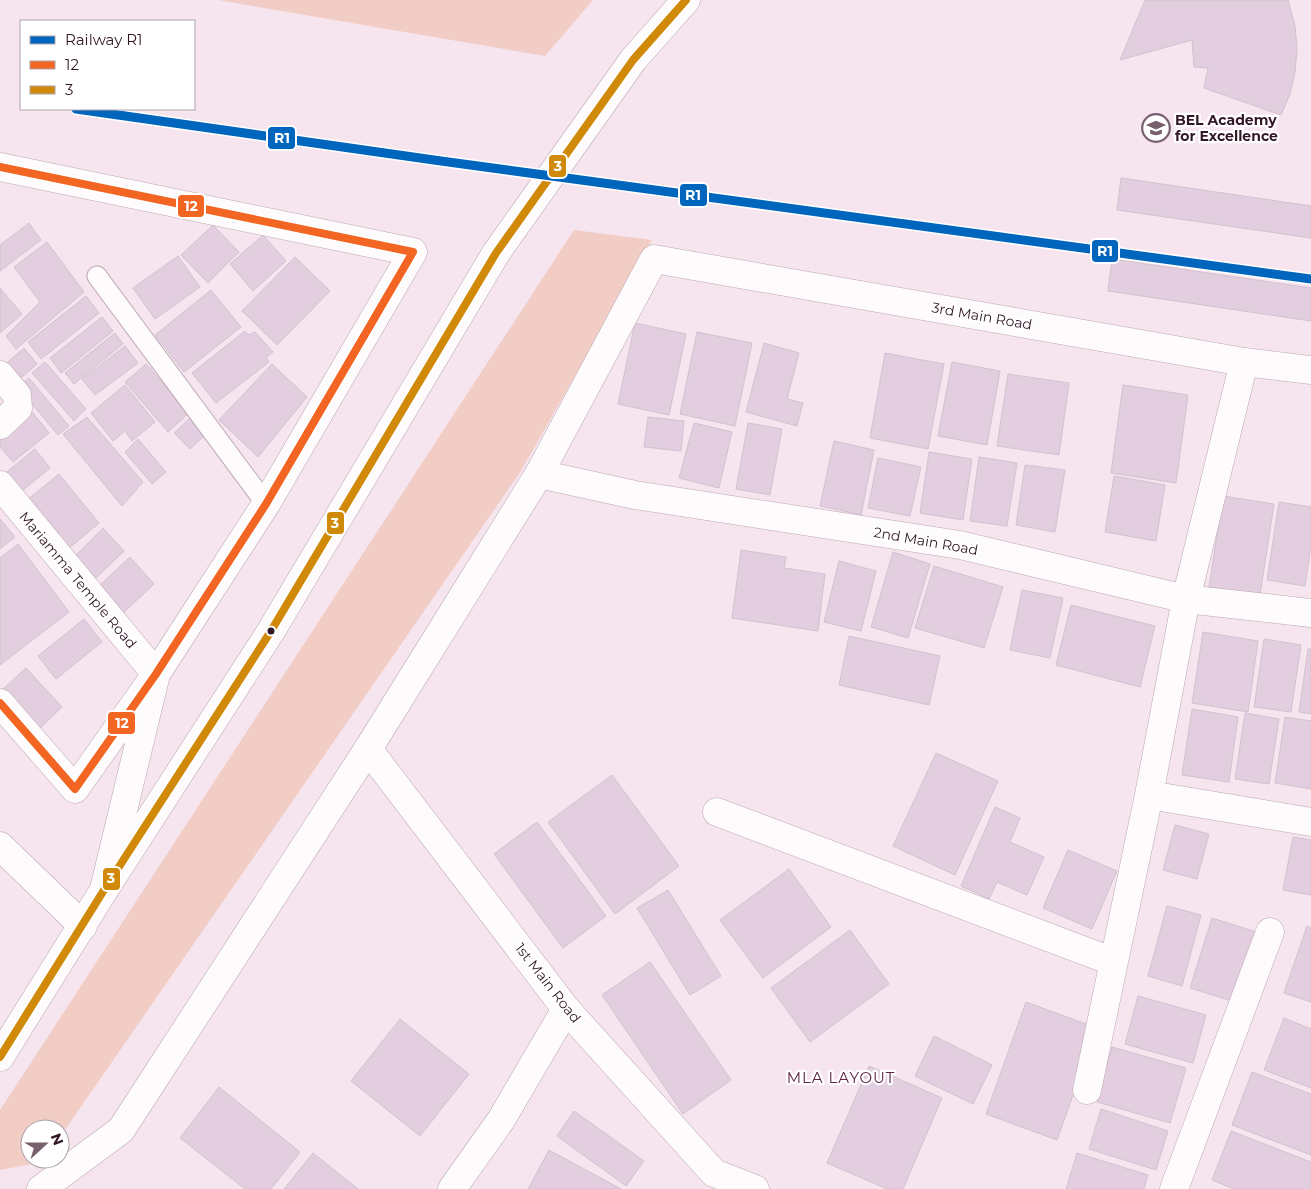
<svg xmlns="http://www.w3.org/2000/svg" width="1311" height="1189" viewBox="0 0 1311 1189" font-family="Montserrat,sans-serif">
  <style>
    .green { fill: #f1cdc5 }
    .building { fill: #e2cedf; stroke: #d2c1cf }
    .lines { fill: none; stroke-linecap: round; stroke-linejoin: round }
    .service-casing { stroke: #bba6b2; stroke-width: 21 }
    .minor-casing { stroke: #bba6b2; stroke-width: 29 }
    .tertiary-casing { stroke: #bba6b2; stroke-width: 29 }
    .secondary-casing { stroke: #bba6b2; stroke-width: 29 }
    .service { stroke: #fefbfc; stroke-width: 19 }
    .minor { stroke: #fefbfc; stroke-width: 28 }
    .tertiary { stroke: #fefbfc; stroke-width: 28 }
    .secondary { stroke: #fefbfc; stroke-width: 28 }
    .bus-1-casing { stroke: #fff; stroke-width: 11 }
    .bus-2-casing { stroke: #fff; stroke-width: 11 }
    .bus-1 { stroke: #f26522; stroke-width: 8 }
    .bus-2 { stroke: #d08908; stroke-width: 8 }
    .rail-1-casing { stroke: #fff; stroke-width: 12 }
    .rail-1 { stroke: #0065bd; stroke-width: 9 }
    .bus-dot { fill: #321727; stroke: #fff; stroke-width: 2 }
    .labels { text-anchor: middle; dominant-baseline: central; stroke-width: 4.5; stroke-linejoin: round; paint-order: stroke }
    .poi-label { font-size: 14px; font-weight: bold; fill: #321727; stroke: #fff; text-anchor: start }
    .street-label { font-size: 14px; fill: #321727; stroke: #fff }
    .neighbourhood-label { font-size: 15px; letter-spacing: 1px; fill: #5e2247; stroke: #fff }
    .line-badge { stroke: #fff; stroke-width: 2 }
    .badge-label { font-size: 14px; text-anchor: middle; font-weight: bold; fill: #fff }
  </style>
  <rect width="100%" height="100%" fill="#f6e5ee"/>
  <!-- green -->
  <path class="green" d="M218,0H593L545,56Z
    M574,230L652,240L521,471L60,1137V1129H30V1159H45L43,1162L0,1170V1110Z"/>
  <!-- building -->
  <path class="building" d="M1145,0H1288L1295,26L1297,49L1295,72L1290,94L1281,115L1204,88L1208,68L1194,67L1192,40L1120,60Z
    M1121,178L1311,206V238L1117,210Z
    M29,223L41,240L0,271V245Z
    M213,225L239,252L208,283L181,255Z
    M263,235L286,261L253,291L230,264Z
    M47,242L84,292L16,349L6,336L40,302L14,267Z
    M178,256L200,287L155,319L133,288Z
    M295,257L330,291L277,345L242,311Z
    M1112,259L1311,288V321L1108,291Z
    M0,288L22,314L0,333Z
    M211,290L241,327L184,372L155,335Z
    M86,296L99,313L41,359L28,342Z
    M102,317L113,331L61,373L50,358Z
    M635,323L686,334L669,415L618,404Z
    M245,331L248,335L255,332L273,352L266,358L269,362L216,403L192,373Z
    M697,332L752,343L735,426L680,414Z
    M115,333L123,344L74,384L65,373Z
    M764,343L799,353L787,399L803,403L797,426L746,412Z
    M125,346L138,363L95,395L82,379Z
    M24,348L37,364L15,383L2,367Z
    M885,353L944,364L928,449L870,438Z
    M45,362L86,409L74,421L32,373Z
    M952,362L1000,371L987,445L938,436Z
    M146,364L189,413L168,432L125,382Z
    M272,364L307,397L258,457L219,420Z
    M1008,374L1069,383L1059,455L997,446Z
    M29,378L69,426L58,435L18,387Z
    M125,385L155,422L132,441L125,431L113,441L91,413Z
    M1123,385L1188,395L1176,483L1111,473Z
    M25,403L49,433L13,462L0,447V406L8,416Z
    M87,417L143,482L122,506L63,434Z
    M648,417L684,421L681,451L644,447Z
    M190,418L205,435L190,449L174,433Z
    M694,423L732,432L719,488L679,478Z
    M748,423L782,429L770,495L736,489Z
    M138,439L166,472L152,484L125,452Z
    M834,441L874,450L861,515L820,506Z
    M35,449L50,468L17,495L2,476Z
    M929,452L972,459L963,520L920,513Z
    M979,457L1017,463L1007,526L970,521Z
    M878,458L921,467L910,516L868,508Z
    M1025,465L1065,470L1055,532L1016,525Z
    M59,474L99,523L62,554L21,505Z
    M1114,476L1165,485L1156,541L1105,532Z
    M1223,496L1274,504L1260,595L1209,587Z
    M1279,502L1311,507V546L1305,586L1267,580Z
    M0,519L15,537L0,549Z
    M103,528L124,551L94,580L73,558Z
    M18,544L69,612L0,665V558Z
    M741,550L786,557L784,568L825,574L818,631L732,618Z
    M893,552L930,564L908,638L871,627Z
    M130,557L154,584L121,615L97,588Z
    M839,561L876,571L861,631L824,622Z
    M934,566L1003,587L984,648L915,628Z
    M1022,590L1063,598L1050,658L1010,650Z
    M1071,605L1155,626L1140,687L1056,665Z
    M84,619L102,642L56,679L38,656Z
    M1203,632L1258,641L1248,712L1192,703Z
    M849,636L940,656L929,705L839,685Z
    M1264,639L1301,645L1291,712L1254,707Z
    M1308,649H1311V714L1299,712Z
    M26,668L62,707L39,729L2,690Z
    M1192,709L1238,717L1229,782L1182,775Z
    M1245,713L1279,719L1269,784L1235,779Z
    M1285,717L1311,721V789L1275,783Z
    M936,753L998,781L955,875L893,846Z
    M612,775L679,866L615,914L548,822Z
    M995,807L1020,818L1010,842L1044,857L1027,895L997,882L989,899L961,886Z
    M537,822L606,916L563,948L494,854Z
    M1175,825L1209,834L1197,879L1163,870Z
    M1293,837L1311,840V895L1283,890Z
    M1068,850L1117,871L1092,929L1043,908Z
    M789,869L831,927L763,978L720,920Z
    M668,890L721,976L690,995L637,908Z
    M1167,906L1201,915L1182,986L1148,976Z
    M1212,918L1256,932L1235,1002L1190,988Z
    M1307,926L1311,928V1002L1284,993Z
    M850,930L889,984L810,1042L771,988Z
    M650,962L731,1080L683,1114L602,995Z
    M1138,996L1206,1015L1193,1063L1125,1044Z
    M1026,1002L1097,1028L1057,1140L986,1114Z
    M1284,1018L1311,1029V1088L1264,1070Z
    M400,1019L469,1074L420,1136L351,1081Z
    M934,1036L992,1065L973,1104L915,1076Z
    M1112,1047L1186,1068L1170,1123L1097,1102Z
    M869,1066L942,1098L903,1189H887L827,1163Z
    M1252,1072L1311,1094V1155L1232,1125Z
    M219,1087L300,1152L271,1189H245L180,1138Z
    M1101,1109L1168,1131L1156,1170L1089,1149Z
    M574,1111L644,1161L626,1186L557,1136Z
    M1231,1131L1311,1162V1189H1234L1212,1180Z
    M549,1150L621,1189H528Z
    M313,1153L358,1189H284Z
    M1077,1153L1148,1175L1144,1189H1066Z"/>
  <g class="lines">
    <defs>
      <path id="service" d="M97,276L266,504"/>
      <path id="minor" d="M0,167L413,252L266,504L156,674L75,789L0,703
        M0,375L17,395L18,408L0,425
        M539,474L635,495L960,545L1186,599L1311,613
        M0,485L156,674L105,885
        M368,749L566,1009L714,1173L755,1189
        M1149,795L1311,822
        M717,812L1114,962
        M0,846L83,926
        M1087,1090L1149,795L1186,599L1244,362
        M452,1189L501,1120L566,1009
        M1174,1189L1270,932"/>
      <path id="tertiary" d="M41,1189L121,1130L368,749L539,474L654,259L1244,362L1311,370"/>
      <path id="secondary" d="M0,1057L104,890L271,631L496,253L633,60L686,0"/>
    </defs>
    <!-- service casing -->
    <use href="#service" class="service-casing"/>
    <!-- minor casing -->
    <use href="#minor" class="minor-casing"/>
    <!-- tertiary casing -->
    <use href="#tertiary" class="tertiary-casing"/>
    <!-- secondary casing -->
    <use href="#secondary" class="secondary-casing"/>
    <!-- service -->
    <use href="#service" class="service"/>
    <!-- minor -->
    <use href="#minor" class="minor"/>
    <!-- tertiary -->
    <use href="#tertiary" class="tertiary"/>
    <!-- secondary -->
    <use href="#secondary" class="secondary"/>
    <defs>
      <path id="bus-1" d="M0,167L413,252L266,504L156,674L75,789L0,703"/>
      <path id="bus-2" d="M0,1057L104,890L271,631L496,253L633,60L686,0"/>
    </defs>
    <!-- bus-1 casing -->
    <use href="#bus-1" class="bus-1-casing"/>
    <!-- bus-2 casing -->
    <use href="#bus-2" class="bus-2-casing"/>
    <!-- bus-1 -->
    <use href="#bus-1" class="bus-1"/>
    <!-- bus-2 -->
    <use href="#bus-2" class="bus-2"/>
    <defs>
      <path id="rail-1" d="M76,109L441,161L1311,279"/>
    </defs>
    <!-- rail-1 casing -->
    <use href="#rail-1" class="rail-1-casing"/>
    <!-- rail-1 -->
    <use href="#rail-1" class="rail-1"/>
  </g>
  <!-- icons -->
  <defs>
    <symbol id="university-ring" viewBox="-11 -11 22 22"><circle r="9.5" fill="#fff" stroke="#775f6d" stroke-width="1.5"/><path d="M0-5L7-2L0 1L-7-2ZM-4 1L0 2.5L4 1V4Q0 6-4 4Z" fill="#775f6d"/></symbol>
  </defs>
  <g fill-rule="evenodd">
    <use href="#university-ring" x="1140" y="112" width="32" height="32"/>
  </g>
  <!-- markers -->
  <circle class="bus-dot" cx="271" cy="631" r="4.5"/>
  <g class="labels">
    <!-- poi labels -->
    <g class="poi-label">
      <text x="1175" y="120">BEL Academy<tspan x="1175" dy="16">for Excellence</tspan></text>
    </g>
    <!-- street labels -->
    <g class="street-label">
      <text transform="translate(982 316) rotate(10)">3rd Main Road</text>
      <text transform="translate(926 541) rotate(10)">2nd Main Road</text>
      <text transform="translate(78 580) rotate(50)">Mariamma Temple Road</text>
      <text transform="translate(548 983) rotate(52)">1st Main Road</text>
    </g>
    <!-- neighbourhood labels -->
    <g class="neighbourhood-label">
      <text x="841" y="1077">MLA LAYOUT</text>
    </g>
  </g>
  <g class="line-badge">
    <rect x="267" y="126" width="29" height="24" rx="5" fill="#0065bd"/>
    <rect x="548" y="154" width="19" height="24" rx="5" fill="#d08908"/>
    <rect x="679" y="183" width="29" height="24" rx="5" fill="#0065bd"/>
    <rect x="177" y="194" width="28" height="24" rx="5" fill="#f26522"/>
    <rect x="1091" y="239" width="28" height="24" rx="5" fill="#0065bd"/>
    <rect x="326" y="511" width="19" height="24" rx="5" fill="#d08908"/>
    <rect x="107" y="711" width="29" height="24" rx="5" fill="#f26522"/>
    <rect x="102" y="867" width="19" height="24" rx="5" fill="#d08908"/>
  </g>
  <g class="badge-label">
    <text x="282" y="143">R1</text>
    <text x="558" y="171">3</text>
    <text x="693" y="200">R1</text>
    <text x="191" y="211">12</text>
    <text x="1105" y="256">R1</text>
    <text x="335" y="528">3</text>
    <text x="122" y="728">12</text>
    <text x="111" y="883">3</text>
  </g>
  <!-- legend -->
  <rect x="20" y="20" width="175" height="90" fill="#ffffff" stroke="#ada2a9"/>
  <rect x="30" y="36" width="25" height="8" fill="#0065bd" stroke="#ada2a9"/>
  <text x="65" y="45" font-size="15" fill="#321727">Railway R1</text>
  <rect x="30" y="61" width="25" height="8" fill="#f26522" stroke="#ada2a9"/>
  <text x="65" y="70" font-size="15" fill="#321727">12</text>
  <rect x="30" y="86" width="25" height="8" fill="#d08908" stroke="#ada2a9"/>
  <text x="65" y="95" font-size="15" fill="#321727">3</text>
  <!-- north arrow -->
  <g transform="translate(45 1144) rotate(69)"><circle r="24" fill="#ffffff" stroke="#ada2a9"/>
  <path d="M0-4L9 19L0 12L-9 19Z" fill="#775f6d"/>
  <text y="-8" font-size="14" font-weight="bold" text-anchor="middle" fill="#321727">N</text>
  </g>
</svg>
